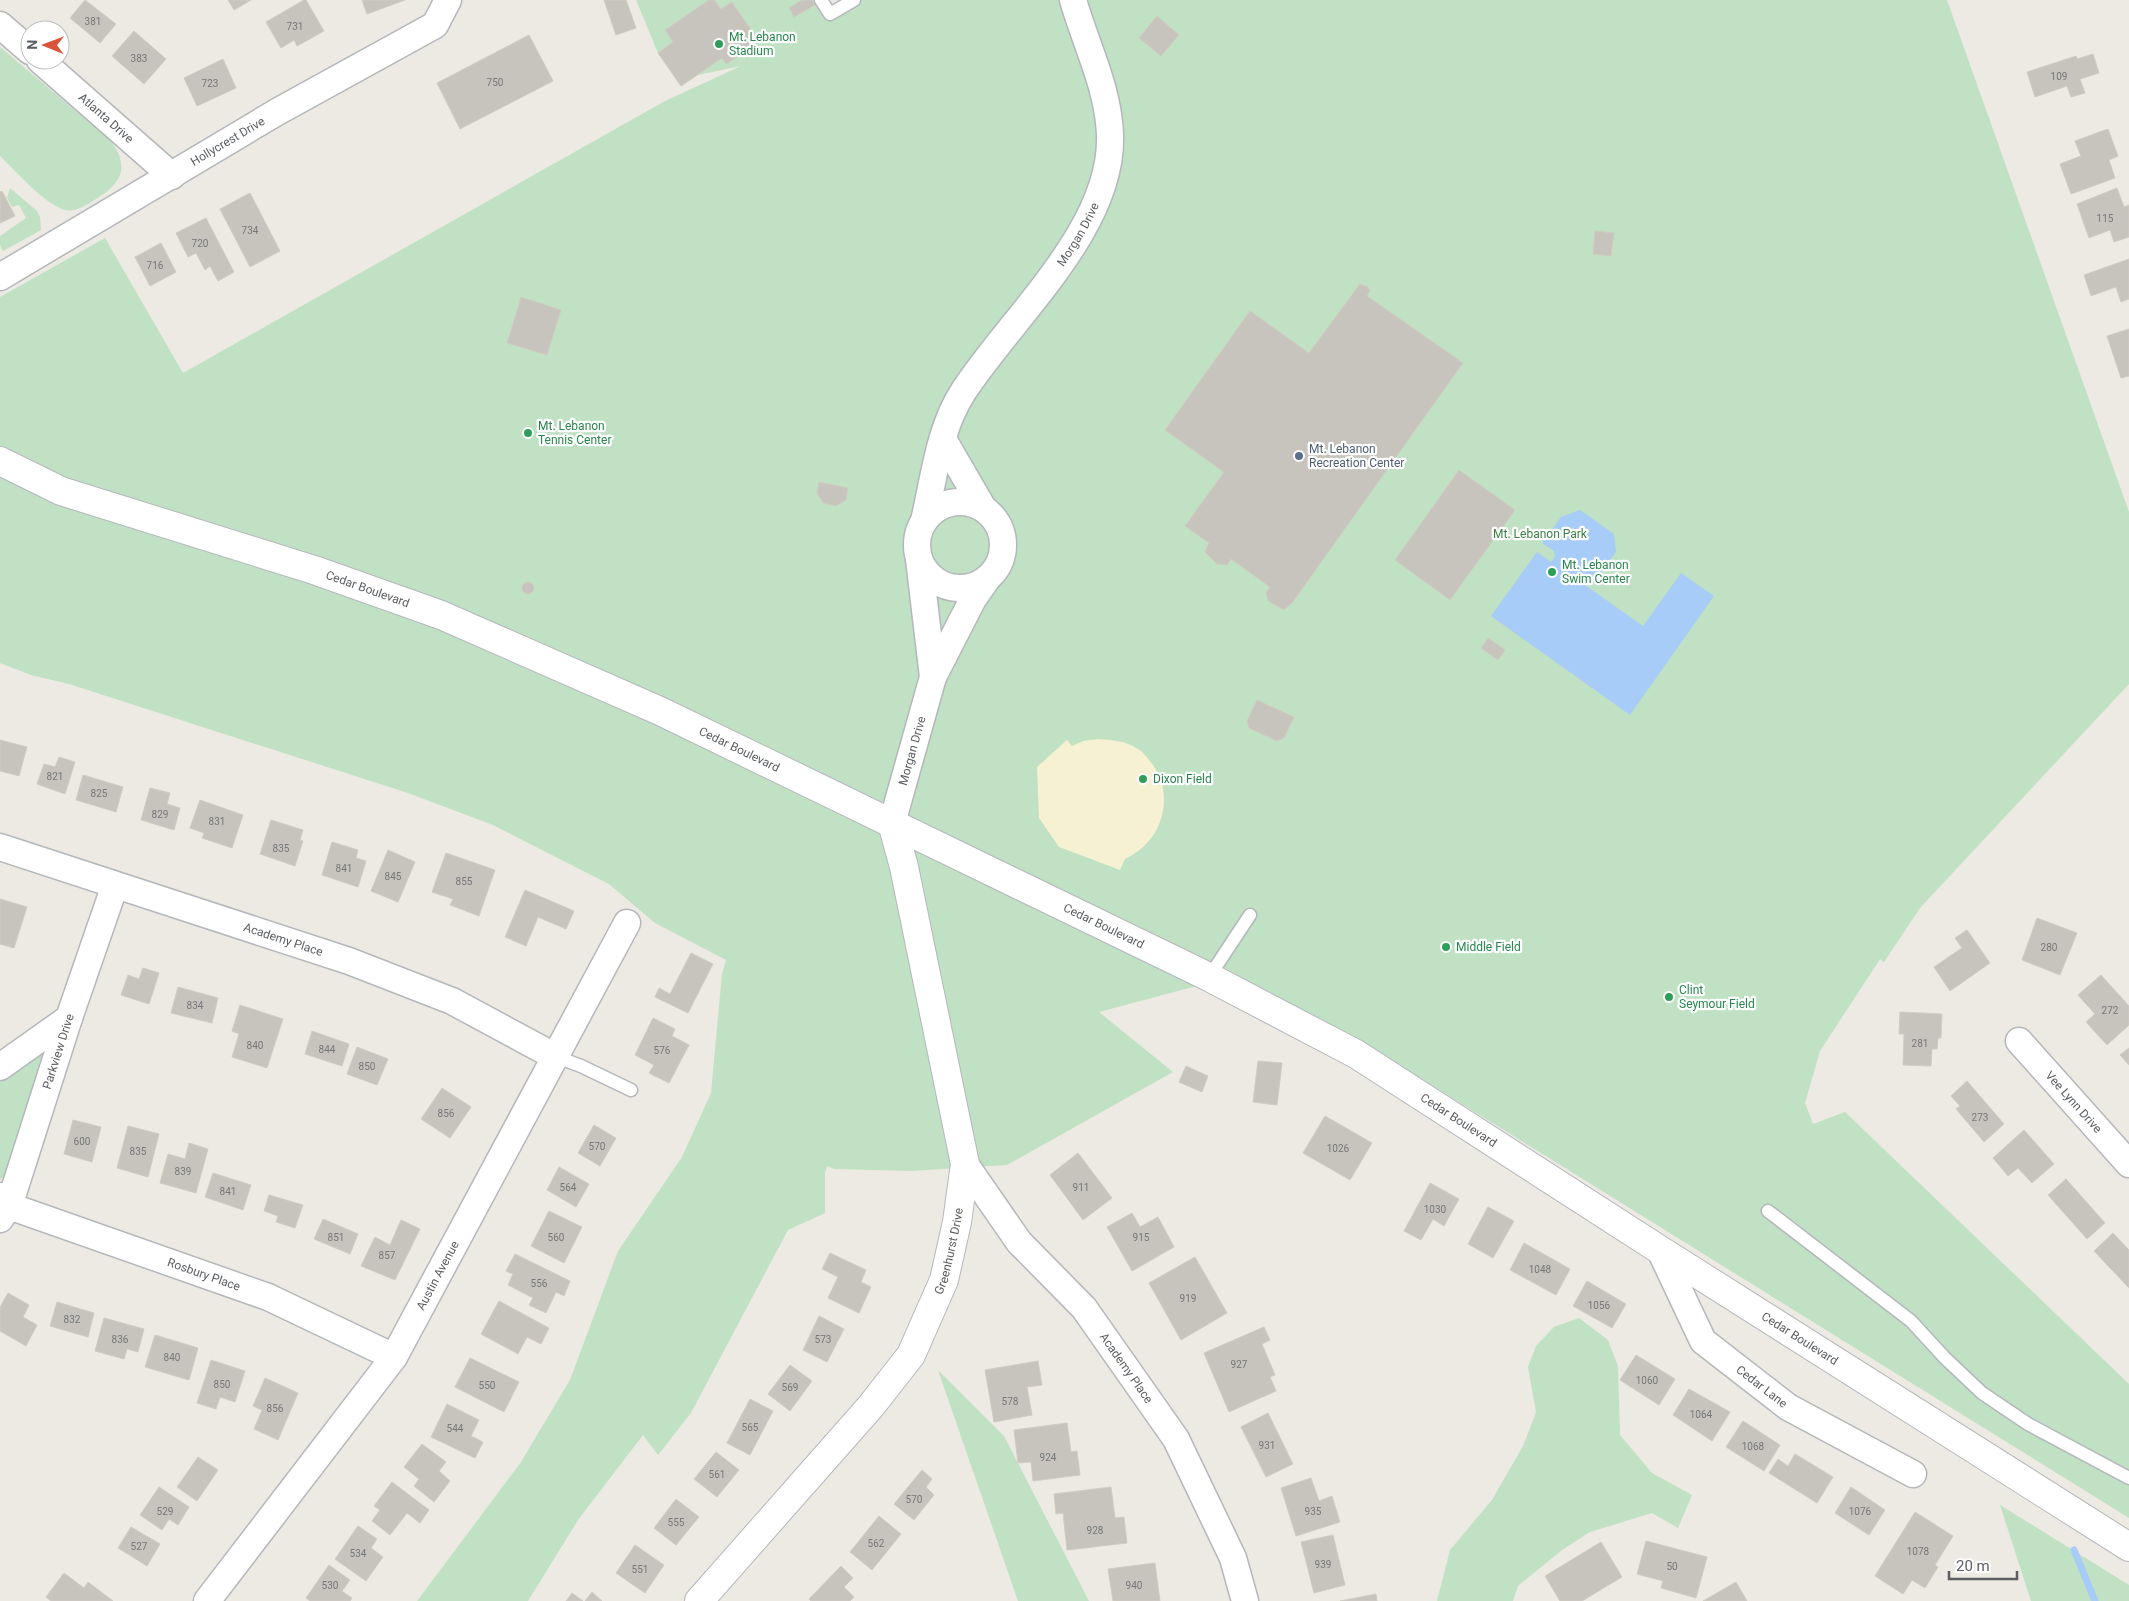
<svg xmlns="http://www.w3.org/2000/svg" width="2129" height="1601" viewBox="0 0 2129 1601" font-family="Roboto,sans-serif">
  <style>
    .green { fill: #c0e1c3 }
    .sand { fill: #f6f1d2 }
    .water { fill: #a6ccf7 }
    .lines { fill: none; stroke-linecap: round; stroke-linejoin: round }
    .stream { stroke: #a6ccf7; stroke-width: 7 }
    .building { fill: #c7c4be; stroke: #d0ccc1 }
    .lane-casing { stroke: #b4b7bb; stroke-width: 15 }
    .street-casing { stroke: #b4b7bb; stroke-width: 29 }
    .secondary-casing { stroke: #b5b7bd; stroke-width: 30 }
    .lane { stroke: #fff; stroke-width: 12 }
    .street { stroke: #fff; stroke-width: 26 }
    .secondary { stroke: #fff; stroke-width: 28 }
    .leisure-dot { fill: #2e9e5b; stroke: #fff; stroke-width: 2 }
    .service-dot { fill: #5c6f8a; stroke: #fff; stroke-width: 2 }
    .labels { text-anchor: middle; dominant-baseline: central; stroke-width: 4.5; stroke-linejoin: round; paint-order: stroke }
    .number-label { font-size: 10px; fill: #757778 }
    .leisure-label { font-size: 12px; fill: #27864d; stroke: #fff; text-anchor: start }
    .street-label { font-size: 12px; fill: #5a5d61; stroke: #fff }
    .service-label { font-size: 12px; fill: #4e5e75; stroke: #fff; text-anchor: start }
    .park-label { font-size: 12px; fill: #3b7f45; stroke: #fff }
  </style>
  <rect width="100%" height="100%" fill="#eceae2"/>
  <!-- green -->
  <path class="green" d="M636,0H825L823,11L843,0H1947L2129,512V684L1920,908L1884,962L1880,959L1820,1051L1805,1103L1813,1124L1845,1112L2129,1384V1518L1362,1042L1234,976L1099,1012L1173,1072L1007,1165L911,1171L834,1169L827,1166L825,1173V1213L788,1230L691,1413L658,1455L643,1435L578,1520L528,1601H417L521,1462L570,1380L618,1251L682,1157L711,1093L722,974L726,960L655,923L609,884L493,825L408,793L69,684L31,675L0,663V297L105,238L183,373L665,101L741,66L698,75L681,86L658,53Z
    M0,47L110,140C132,169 120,185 93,201C85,206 75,212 65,210C44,204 16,171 0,156Z
    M10,188L37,211L40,217L41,230L3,251L0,245V236L26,218L19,205L12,207L7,198Z
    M46,1049L5,1177L0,1179V1082Z
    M1579,1318L1608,1340L1618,1366L1620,1435L1652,1473L1692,1495L1678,1528L1652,1513L1590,1532L1562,1550L1518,1586L1513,1601H1437L1450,1550L1492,1500L1523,1446L1536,1412L1528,1367L1536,1346L1554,1327Z
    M938,1370L1004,1436L1089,1601H1018Z
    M2000,1505L2129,1585V1601H2031Z"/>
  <!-- sand -->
  <path class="sand" d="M1098,739C1112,740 1126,741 1138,749C1142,751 1146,756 1149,760C1177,792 1164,842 1125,859L1120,870L1059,847L1039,818L1037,767L1067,740L1072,746L1083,741Z"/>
  <!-- water -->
  <path class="water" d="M1580,510L1614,534L1616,552L1598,577L1590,578L1585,585L1643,626L1681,573L1714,596L1630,715L1491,616L1537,552L1551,562L1555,557L1554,551L1542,543L1561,517Z"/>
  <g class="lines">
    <!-- stream -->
    <path class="stream" d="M2074,1550L2095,1601"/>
  </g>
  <!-- building -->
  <path class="building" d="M85,0L116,24L100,43L70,18Z
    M228,0H251L234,10Z
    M304,0H306L324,31L297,46L294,40L281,48L266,22Z
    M362,0H405L367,14Z
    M604,0H626L636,28L616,35Z
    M709,0H714L721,9L732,2L759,42L726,64L722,58L681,86L658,53L673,42L665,30Z
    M802,0H812L815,5L794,17L789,8Z
    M1157,16L1179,35L1161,56L1139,38Z
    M134,31L166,59L144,84L112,56Z
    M529,35L553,81L460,129L437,83Z
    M2093,54L2099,73L2080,79L2085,93L2071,97L2067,86L2035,97L2027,72L2076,56L2077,59Z
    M223,59L236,88L197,106L184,78Z
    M2108,129L2118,156L2109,160L2115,178L2071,194L2060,164L2081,156L2075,141Z
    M2117,188L2124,207L2129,205V237L2114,242L2110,230L2089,238L2077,204Z
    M2,191L15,216L0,223V192Z
    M250,193L280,251L250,267L220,209Z
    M206,218L234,272L218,281L210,266L205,270L196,253L188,257L176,233Z
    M1595,231L1614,233L1611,256L1593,254Z
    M161,243L176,272L150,286L135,257Z
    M2129,259V299L2121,302L2116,287L2091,296L2084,275Z
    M1360,284L1368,287L1370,291L1367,296L1463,363L1292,603L1284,610L1268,601L1266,593L1270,587L1231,559L1227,565L1217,564L1205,552L1209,543L1185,526L1224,472L1165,430L1250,311L1309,353Z
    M521,297L561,310L547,355L507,343Z
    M2129,329V376L2121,378L2107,336Z
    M1459,470L1515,510L1450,600L1395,560Z
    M819,482L848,488L846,500L836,506L823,503L817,493Z
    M522 588a6 6 0 1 1 12 0a6 6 0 1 1-12 0Z
    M1488,638L1505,650L1498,660L1481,648Z
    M1257,700L1294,717L1284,738L1277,741L1249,728L1247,721Z
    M0,740L27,747L19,776L0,771Z
    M59,757L75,762L65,794L37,784L44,764L55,767Z
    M83,775L123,787L116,812L76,800Z
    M150,788L170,793L167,804L180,808L174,830L141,820Z
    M200,800L243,815L232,848L202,838L204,833L190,828Z
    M271,820L303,830L300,840L303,841L295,866L260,854Z
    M332,842L358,850L356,858L366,861L358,887L322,875Z
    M388,850L415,862L398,902L371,891Z
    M446,853L495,870L479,916L450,905L453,899L432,892Z
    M525,890L574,911L566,929L538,917L526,946L505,937Z
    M0,899L27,907L14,948L0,944Z
    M2037,918L2077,933L2060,975L2022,960Z
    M1967,930L1990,963L1950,991L1934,967L1962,948L1955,938Z
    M691,953L713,964L688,1013L655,997L659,988L670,994Z
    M143,968L159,973L149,1004L121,995L128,975L139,979Z
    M2101,975L2129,1006V1025L2107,1045L2086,1022L2095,1014L2078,995Z
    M178,987L218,998L212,1023L171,1013Z
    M240,1005L283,1019L267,1068L232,1057L239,1034L232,1031Z
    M1900,1012L1942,1014L1941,1038H1938L1937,1049H1932L1931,1066L1903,1065L1904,1034H1899Z
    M653,1018L675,1029L672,1036L689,1045L669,1083L649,1073L654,1065L635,1055Z
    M312,1031L349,1044L342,1066L305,1054Z
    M357,1047L388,1059L377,1085L347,1074Z
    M2129,1048V1065L2120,1055Z
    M1258,1061L1282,1063L1277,1105L1253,1102Z
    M1186,1066L1208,1076L1202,1092L1179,1082Z
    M1967,1081L2004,1124L1984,1142L1956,1109L1960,1106L1951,1096Z
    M442,1088L471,1107L450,1138L421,1119Z
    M1325,1116L1372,1143L1350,1180L1303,1153Z
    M73,1120L101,1127L92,1162L64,1154Z
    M594,1125L616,1138L600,1166L578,1153Z
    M128,1126L159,1134L148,1177L117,1168Z
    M2024,1130L2054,1164L2032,1183L2018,1168L2008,1176L1993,1158Z
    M189,1143L208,1149L196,1193L160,1183L168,1154L185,1159Z
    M1078,1153L1112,1198L1083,1220L1050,1175Z
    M559,1167L589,1184L576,1207L547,1190Z
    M213,1173L251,1185L243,1210L205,1197Z
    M2066,1179L2105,1223L2087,1239L2048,1195Z
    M1430,1183L1459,1199L1444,1226L1433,1219L1421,1240L1404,1231Z
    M269,1195L303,1205L295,1228L276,1222L278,1216L264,1211Z
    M1488,1207L1514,1221L1493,1258L1468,1244Z
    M549,1211L582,1227L564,1263L531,1246Z
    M1132,1213L1140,1227L1158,1217L1174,1247L1132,1271L1107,1227Z
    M323,1219L358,1234L350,1254L314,1239Z
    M401,1220L420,1229L395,1280L361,1266L375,1237L390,1245Z
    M2113,1233L2129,1250V1288L2094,1251Z
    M1524,1243L1570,1269L1556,1295L1510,1270Z
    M830,1253L866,1270L861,1282L871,1287L859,1313L828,1298L838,1277L822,1269Z
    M515,1254L570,1281L564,1296L556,1292L546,1313L529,1305L533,1298L508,1285L513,1274L506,1271Z
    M1195,1257L1227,1313L1181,1340L1149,1283Z
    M1587,1281L1626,1304L1612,1328L1573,1306Z
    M8,1293L29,1305L23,1317L37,1325L26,1346L0,1331V1307Z
    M499,1301L549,1328L541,1344L527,1337L518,1354L481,1334Z
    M57,1302L94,1313L88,1337L50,1326Z
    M819,1316L844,1329L827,1362L803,1350Z
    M104,1318L144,1329L138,1352L127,1349L124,1359L95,1351Z
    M1264,1327L1270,1340L1262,1344L1275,1375L1270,1377L1276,1391L1229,1412L1204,1353Z
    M155,1335L198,1348L189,1380L145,1367Z
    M1636,1355L1675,1379L1659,1405L1620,1380Z
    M470,1358L519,1382L504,1412L455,1387Z
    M211,1360L245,1371L235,1402L220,1397L216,1409L197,1403Z
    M1038,1361L1042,1385L1027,1387L1032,1415L994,1422L985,1370Z
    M790,1365L812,1381L790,1411L768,1394Z
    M265,1378L298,1393L278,1440L254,1429L262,1410L253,1406Z
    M1689,1389L1730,1412L1712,1441L1673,1415Z
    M750,1399L773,1411L750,1455L727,1443Z
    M447,1404L479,1420L471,1436L483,1442L475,1458L431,1437Z
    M1268,1413L1293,1464L1266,1477L1241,1427Z
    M1743,1421L1780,1445L1764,1471L1726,1447Z
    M1067,1423L1071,1452L1077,1451L1080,1475L1033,1481L1031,1462L1018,1463L1014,1430Z
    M422,1444L446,1462L439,1471L450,1481L434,1502L414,1486L419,1479L404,1467Z
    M716,1452L739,1470L717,1497L694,1479Z
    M1795,1454L1833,1477L1817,1503L1769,1473L1778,1459L1788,1466Z
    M198,1457L218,1470L197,1501L177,1487Z
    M922,1470L932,1479L926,1487L934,1495L914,1520L894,1504Z
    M1311,1478L1319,1501L1332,1496L1340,1522L1296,1536L1281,1488Z
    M392,1482L429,1510L420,1523L407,1513L390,1535L372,1521L380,1510L374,1506Z
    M159,1487L189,1507L178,1525L169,1519L162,1530L140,1515Z
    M1111,1487L1115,1518L1124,1517L1127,1543L1067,1550L1063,1513L1056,1514L1054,1494Z
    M1851,1487L1885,1510L1869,1535L1835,1513Z
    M676,1499L699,1517L676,1545L654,1528Z
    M1915,1512L1953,1536L1935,1565L1938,1567L1925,1588L1912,1580L1903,1594L1875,1576Z
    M879,1516L901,1534L872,1570L850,1552Z
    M358,1526L377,1539L371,1548L383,1557L366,1581L335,1559Z
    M131,1527L160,1544L147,1566L118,1548Z
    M1333,1535L1345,1585L1314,1593L1301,1542Z
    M1646,1541L1707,1557L1696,1598L1661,1588L1663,1581L1637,1574Z
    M1601,1542L1622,1577L1582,1601H1560L1545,1576Z
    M635,1545L664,1565L645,1593L616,1573Z
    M1155,1563L1160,1601H1113L1108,1569Z
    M329,1565L350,1580L342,1591L352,1598L350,1601H310L306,1598Z
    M841,1566L853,1578L844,1587L854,1597L850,1601H811L809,1599Z
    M64,1573L84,1588L88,1582L113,1601H51L46,1597Z
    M1736,1582L1747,1601H1703Z
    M592,1592L602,1601H585Z
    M572,1593L583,1601H566Z
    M1376,1594L1377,1601H1340Z"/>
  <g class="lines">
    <defs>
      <path id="lane" d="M821,0L830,14L854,0
        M1209,977L1250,915
        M554,1056L581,1066L631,1090
        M1768,1211L1911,1321L1945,1358L1982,1393L2028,1424L2129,1478"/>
      <g id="street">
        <path d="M0,25L30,51"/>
        <path id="s1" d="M40,60L172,176"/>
        <path id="s2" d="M0,277L277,112L435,25L448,0"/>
        <path d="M943,439L983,508"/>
        <circle cx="960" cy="545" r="43"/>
        <path id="s3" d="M924,521C934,478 939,429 963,392C1011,318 1114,228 1110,134C1108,87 1086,45 1073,0"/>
        <path d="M919,559L933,677"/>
        <path id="s4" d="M892,823L933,677L973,599L987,579"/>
        <path id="s5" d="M0,847L349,961L452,1001L554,1056"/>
        <path id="s6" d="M2019,1041L2129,1164"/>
        <path d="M0,1067L69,1018"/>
        <path id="s7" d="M965,1164L1019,1242L1084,1308L1176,1439L1233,1558L1245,1601"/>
        <path id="s8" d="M0,1196L9,1206L268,1297L394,1357"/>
        <path id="s9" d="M0,1219L9,1206L69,1018L115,885"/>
        <path id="s10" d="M1660,1250L1703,1341L1788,1407L1913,1474"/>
        <path id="s11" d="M207,1601L394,1357L627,923"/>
      </g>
      <g id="secondary">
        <path id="s12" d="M0,461L61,491L314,570L441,615L660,711L1209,977L1356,1054L1660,1250L2129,1547"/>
        <path id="s13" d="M699,1601L871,1406L911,1355L944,1280L957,1222L965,1164L904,867L892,823"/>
      </g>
    </defs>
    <!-- lane casing -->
    <use href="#lane" class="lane-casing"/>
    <!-- street casing -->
    <use href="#street" class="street-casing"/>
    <!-- secondary casing -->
    <use href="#secondary" class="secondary-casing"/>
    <!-- lane -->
    <use href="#lane" class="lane"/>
    <!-- street -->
    <use href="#street" class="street"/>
    <!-- secondary -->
    <use href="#secondary" class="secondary"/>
  </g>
  <!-- markers -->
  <g class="leisure-dot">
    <circle cx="719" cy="44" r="5"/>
    <circle cx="528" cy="433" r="5"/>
    <circle cx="1552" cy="572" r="5"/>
    <circle cx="1143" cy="779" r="5"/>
    <circle cx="1446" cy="947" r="5"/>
    <circle cx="1669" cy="997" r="5"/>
  </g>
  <circle class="service-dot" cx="1299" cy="456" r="5"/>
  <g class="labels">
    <!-- number labels -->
    <g class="number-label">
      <text x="93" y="21">381</text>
      <text x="295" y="26">731</text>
      <text x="139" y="58">383</text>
      <text x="2059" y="76">109</text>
      <text x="495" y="82">750</text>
      <text x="210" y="83">723</text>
      <text x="2105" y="218">115</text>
      <text x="250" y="230">734</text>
      <text x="200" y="243">720</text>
      <text x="155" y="265">716</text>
      <text x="55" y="776">821</text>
      <text x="99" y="793">825</text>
      <text x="160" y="814">829</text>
      <text x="217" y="821">831</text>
      <text x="281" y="848">835</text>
      <text x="344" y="868">841</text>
      <text x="393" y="876">845</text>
      <text x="464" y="881">855</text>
      <text x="2049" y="947">280</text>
      <text x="195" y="1005">834</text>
      <text x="2110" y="1010">272</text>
      <text x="1920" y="1043">281</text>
      <text x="255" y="1045">840</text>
      <text x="327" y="1049">844</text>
      <text x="662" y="1050">576</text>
      <text x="367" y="1066">850</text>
      <text x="446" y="1113">856</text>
      <text x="1980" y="1117">273</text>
      <text x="82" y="1141">600</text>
      <text x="597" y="1146">570</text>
      <text x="1338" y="1148">1026</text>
      <text x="138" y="1151">835</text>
      <text x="183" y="1171">839</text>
      <text x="568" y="1187">564</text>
      <text x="1081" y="1187">911</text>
      <text x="228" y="1191">841</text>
      <text x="1435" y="1209">1030</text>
      <text x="336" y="1237">851</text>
      <text x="556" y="1237">560</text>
      <text x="1141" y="1237">915</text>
      <text x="387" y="1255">857</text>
      <text x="1540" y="1269">1048</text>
      <text x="539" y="1283">556</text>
      <text x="1188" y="1298">919</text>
      <text x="1599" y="1305">1056</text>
      <text x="72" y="1319">832</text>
      <text x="120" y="1339">836</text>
      <text x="823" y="1339">573</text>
      <text x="172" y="1357">840</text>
      <text x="1239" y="1364">927</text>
      <text x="1647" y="1380">1060</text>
      <text x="222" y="1384">850</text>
      <text x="487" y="1385">550</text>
      <text x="790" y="1387">569</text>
      <text x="1010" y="1401">578</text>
      <text x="275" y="1408">856</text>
      <text x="1701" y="1414">1064</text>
      <text x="750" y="1427">565</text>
      <text x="455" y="1428">544</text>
      <text x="1267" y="1445">931</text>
      <text x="1753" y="1446">1068</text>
      <text x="1048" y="1457">924</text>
      <text x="717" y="1474">561</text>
      <text x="914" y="1499">570</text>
      <text x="165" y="1511">529</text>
      <text x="1313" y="1511">935</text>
      <text x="1860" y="1511">1076</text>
      <text x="676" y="1522">555</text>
      <text x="1095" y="1530">928</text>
      <text x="876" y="1543">562</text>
      <text x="139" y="1546">527</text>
      <text x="1918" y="1551">1078</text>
      <text x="358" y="1553">534</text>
      <text x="1323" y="1564">939</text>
      <text x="1672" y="1566">50</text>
      <text x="640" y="1569">551</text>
      <text x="330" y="1585">530</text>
      <text x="1134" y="1585">940</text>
    </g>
    <!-- leisure labels -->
    <g class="leisure-label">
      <text x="729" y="37">Mt. Lebanon<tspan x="729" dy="14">Stadium</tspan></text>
      <text x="538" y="426">Mt. Lebanon<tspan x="538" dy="14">Tennis Center</tspan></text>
      <text x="1562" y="565">Mt. Lebanon<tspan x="1562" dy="14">Swim Center</tspan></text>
      <text x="1153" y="779">Dixon Field</text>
      <text x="1456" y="947">Middle Field</text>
      <text x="1679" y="990">Clint<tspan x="1679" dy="14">Seymour Field</tspan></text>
    </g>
    <!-- street labels -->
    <g class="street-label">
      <text stroke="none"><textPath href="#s1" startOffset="88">Atlanta Drive</textPath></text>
      <text stroke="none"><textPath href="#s2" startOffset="265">Hollycrest Drive</textPath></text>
      <text stroke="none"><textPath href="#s3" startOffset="331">Morgan Drive</textPath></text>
      <text stroke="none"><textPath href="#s12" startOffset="390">Cedar Boulevard</textPath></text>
      <text stroke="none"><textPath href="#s12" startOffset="795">Cedar Boulevard</textPath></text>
      <text stroke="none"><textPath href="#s4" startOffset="75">Morgan Drive</textPath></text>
      <text stroke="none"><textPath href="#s12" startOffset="1200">Cedar Boulevard</textPath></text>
      <text stroke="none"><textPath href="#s5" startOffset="298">Academy Place</textPath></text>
      <text stroke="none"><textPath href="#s9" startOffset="178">Parkview Drive</textPath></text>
      <text stroke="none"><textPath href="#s6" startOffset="82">Vee Lynn Drive</textPath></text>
      <text stroke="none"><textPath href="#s12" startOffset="1605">Cedar Boulevard</textPath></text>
      <text stroke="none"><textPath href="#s13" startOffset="436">Greenhurst Drive</textPath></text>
      <text stroke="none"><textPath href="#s8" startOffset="220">Rosbury Place</textPath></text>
      <text stroke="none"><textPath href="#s11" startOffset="400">Austin Avenue</textPath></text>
      <text stroke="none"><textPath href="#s12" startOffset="2010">Cedar Boulevard</textPath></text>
      <text stroke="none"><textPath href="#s7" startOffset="261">Academy Place</textPath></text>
      <text stroke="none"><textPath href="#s10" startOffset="175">Cedar Lane</textPath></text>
    </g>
    <!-- service labels -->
    <g class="service-label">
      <text x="1309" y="449">Mt. Lebanon<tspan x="1309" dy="14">Recreation Center</tspan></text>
    </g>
    <!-- park labels -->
    <g class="park-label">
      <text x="1540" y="534">Mt. Lebanon Park</text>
    </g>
  </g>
  <!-- north arrow -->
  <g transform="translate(45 45) rotate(271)"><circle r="24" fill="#ffffff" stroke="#bdbec0"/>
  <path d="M0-4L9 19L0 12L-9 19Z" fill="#d9553a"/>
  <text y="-8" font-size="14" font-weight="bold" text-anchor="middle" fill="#5a5d61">N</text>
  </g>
  <!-- scale -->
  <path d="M1949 1571v8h68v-8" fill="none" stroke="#5a5d61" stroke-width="2.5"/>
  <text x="1956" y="1571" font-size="15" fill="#5a5d61" stroke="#ffffff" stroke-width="4" paint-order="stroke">20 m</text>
</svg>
